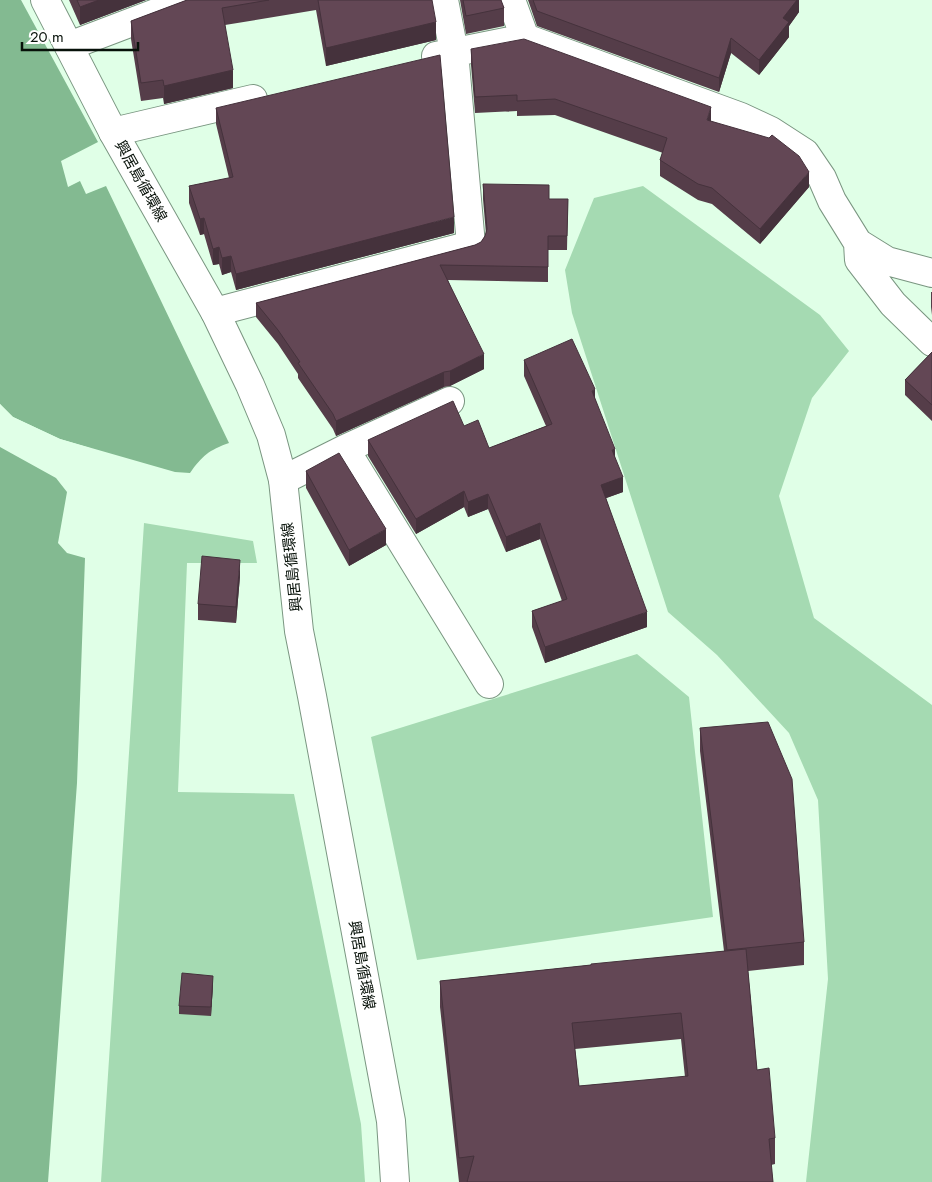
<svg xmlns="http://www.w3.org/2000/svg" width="932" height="1182" viewBox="0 0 932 1182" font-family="Jost,'Noto Sans JP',sans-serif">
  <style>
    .green { fill: #a5dab2 }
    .water { fill: #83ba91 }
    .pier { fill: #e0ffe7 }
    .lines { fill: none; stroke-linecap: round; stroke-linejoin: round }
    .minor-casing { stroke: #7a9681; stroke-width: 30 }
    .secondary-casing { stroke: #7a9681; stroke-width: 30 }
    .minor { stroke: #fff; stroke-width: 28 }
    .secondary { stroke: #fff; stroke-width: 28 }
    .wall { fill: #553d49; fill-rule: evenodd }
    .shaded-wall { fill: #45323c }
    .building { fill: #634755; stroke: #45323c; fill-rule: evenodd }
    .labels { text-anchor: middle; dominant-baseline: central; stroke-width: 5; stroke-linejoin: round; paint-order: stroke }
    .street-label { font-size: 15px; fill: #071109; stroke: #fff }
  </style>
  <rect width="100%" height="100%" fill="#e0ffe7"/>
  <!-- green -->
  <path class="green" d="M643,186L820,315L849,351L812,398L779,496L814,618L932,705V1182H806L828,979L818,800L789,733L717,655L668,612L572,313L565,270L594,198Z
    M144,523L253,541L257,563H187L178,792L294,794L361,1124L365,1182H101Z
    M637,654L689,697L713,917L417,960L371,737Z"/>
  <!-- water -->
  <path class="water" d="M0,0H21L98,142L61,161L68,187L80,181L86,194L106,186L229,443C209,450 202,456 190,473L175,472L60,439L13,417L0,404Z
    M0,447L56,478L67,492L58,543L67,553L85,558L77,783L48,1182H0Z"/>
  <!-- pier -->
  <path class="pier" d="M0,404L13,417L60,439L90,448V451L59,442L12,419L0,408Z"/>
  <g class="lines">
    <defs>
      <path id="minor" d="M525,38L741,117L771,131L805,153L822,178L832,201L858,243L887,261L932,273
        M69,46L190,0
        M436,56L525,38L511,0
        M113,132L253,99
        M858,243L859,260L893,304L932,342
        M215,312L471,245L454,52L444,0
        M345,449L450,401
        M283,480L345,449L489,684"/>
      <path id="secondary" d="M45,0L113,132L215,312L250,385L271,435L283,480L299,631L312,696L391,1121L395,1182"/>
    </defs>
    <!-- minor casing -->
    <use href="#minor" class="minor-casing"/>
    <!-- secondary casing -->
    <use href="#secondary" class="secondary-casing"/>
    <!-- minor -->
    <use href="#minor" class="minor"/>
    <!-- secondary -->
    <use href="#secondary" class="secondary"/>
  </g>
  <!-- wall -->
  <path class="wall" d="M69,0H146L80,25Z
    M187,0H432L436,40L326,66L316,10L225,25L233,88L164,104L163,98L141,101L131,39V21Z
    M460,0H501L504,8V26L466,34Z
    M528,0H799V12L789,26V37L759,75L731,53L719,92L537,26Z
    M471,49L711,122L809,187L760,244L712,204L698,200L660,176V160L663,153L555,115L517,116V111L475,113L471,65Z
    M216,108L454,233L236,290L231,272L222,275L219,264L213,265L204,234L200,235L189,203V186L229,178L216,124Z
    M483,184L549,199H568L567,250H548V282L448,280L484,369L450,386L444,387L336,436L333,429L298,378V374L278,344L256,317V303L475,245L481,242L485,236L486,234L483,199Z
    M931,292H932V315L931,307Z
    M932,352V421L905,395V380Z
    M524,360L595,399L615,458L623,492L606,498L647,627L545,663L532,627V611L562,601L540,539L506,552L488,509L468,517L464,507L416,534L368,456V440L464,426L489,448L546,426L524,376Z
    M306,471L386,545L349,566L306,488Z
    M240,576L236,623L198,620V604Z
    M700,728L804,942V965L748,971L757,1070L775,1138V1164L771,1165L773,1182H459L440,1007V981L724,951L700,751ZM681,1039L685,1077L579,1086L575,1049Z
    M213,984L211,1016L179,1014V1006Z"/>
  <!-- shaded-wall -->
  <path class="shaded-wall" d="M99,0H146L80,25V7Z
    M797,0H799V12L789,26V37L759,75V60L783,18Z
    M436,22V40L326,66V48Z
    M731,38V53L719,92V78Z
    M233,70V88L164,104V86Z
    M711,107V122L707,120Z
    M809,172V187L760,244V229Z
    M454,217V233L236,290V274Z
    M204,218V234L200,235V219Z
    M219,247V264L213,265V249Z
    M231,256V272L222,275V258Z
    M484,354V369L450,386V371Z
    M444,372V387L336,436V421Z
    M595,389V405L592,391Z
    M615,449V464L612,450Z
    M623,477V492L601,500V485Z
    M464,491V507L416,534V519Z
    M488,494V509L468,517V502Z
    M540,523V539L506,552V537Z
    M386,529V545L349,566V550Z
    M240,560V576L236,623V607Z
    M647,612V627L545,663V647Z
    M213,976V984L211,1016V1007Z"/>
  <!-- building -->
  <path class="building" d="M77,0H99L80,7Z
    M187,0H269L222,8L233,70L164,86L163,80L141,83L131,21Z
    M318,0H432L436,22L326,48Z
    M463,0H501L504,8L466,16Z
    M533,0H797L783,18L789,22L759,60L731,38L719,78L537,11Z
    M524,39L711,107L707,120L769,138L772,135L799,156L809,172L760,229L712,188L698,184L660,160L667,138L555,99L517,101V95L475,97L471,49Z
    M440,55L454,217L236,274L231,256L222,258L219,247L213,249L204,218L200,219L189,186L233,177L216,108Z
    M483,184L549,185V199H568L567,236H548V267L440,265L484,354L450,371L444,372L336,421L333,414L298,363L300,362L278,330L256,303L475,245L481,242L485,236L487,229Z
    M572,339L595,389L592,391L615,449L612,450L623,477L601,485L647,612L545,647L532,611L567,599L540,523L506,537L488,494L468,502L464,491L416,519L368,440L453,401L464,426L478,420L489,448L552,424L524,360Z
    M932,352V405L905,380Z
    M339,453L386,529L349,550L306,471Z
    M202,556L240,560L236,607L198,604Z
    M768,722L792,779L804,942L727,950L700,728Z
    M746,949L757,1070L769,1068L775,1138L769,1139L773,1182H467L474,1156L459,1158L440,981L591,965V964ZM681,1013L688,1076L579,1086L572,1023Z
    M182,973L213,976L211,1007L179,1006Z"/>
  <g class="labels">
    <!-- street labels -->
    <g class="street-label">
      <text transform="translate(141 181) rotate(61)">興居島循環線</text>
      <text transform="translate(292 567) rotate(-96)">興居島循環線</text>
      <text transform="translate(362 965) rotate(80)">興居島循環線</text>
    </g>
  </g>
  <!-- scale -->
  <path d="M22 42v8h116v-8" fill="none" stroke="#071109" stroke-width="2.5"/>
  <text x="30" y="42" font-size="15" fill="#071109" stroke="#ffffff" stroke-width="4" paint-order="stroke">20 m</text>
</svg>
